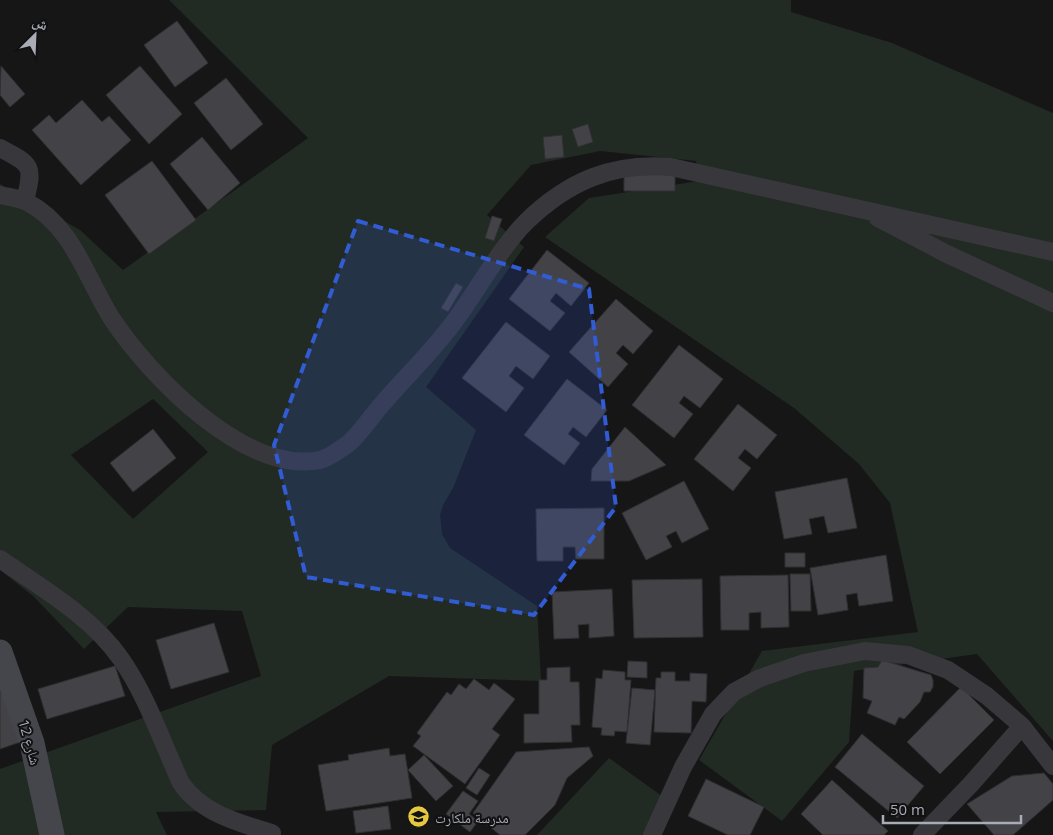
<svg xmlns="http://www.w3.org/2000/svg" width="1053" height="835" viewBox="0 0 1053 835" font-family="'Open Sans','Noto Naskh Arabic',sans-serif">
  <style>
    .green { fill: #222a24; fill-rule: evenodd }
    .building { fill: #434347; stroke: #303033 }
    .lines { fill: none; stroke-linecap: round; stroke-linejoin: round }
    .street { stroke: #37373c; stroke-width: 18 }
    .secondary { stroke: #45464c; stroke-width: 25 }
    .marked { fill: #325cd3; fill-opacity: 0.2; stroke: #325cd3; stroke-width: 4; stroke-dasharray: 10 6; stroke-linejoin: round }
    .labels { text-anchor: middle; dominant-baseline: central; stroke-width: 4; stroke-linejoin: round; paint-order: stroke }
    .street-label { font-size: 14px; fill: #a9abb6; stroke: #111112 }
    .poi-label { font-size: 14px; fill: #a9abb6; stroke: #111112; text-anchor: start }
  </style>
  <rect width="100%" height="100%" fill="#161617"/>
  <!-- green -->
  <path class="green" d="M169,0H791V12L892,43L1053,113V741L977,654L854,671L849,742L782,821L699,760L762,651L918,632L890,503L859,464L794,408L545,237L589,198L699,181L696,161L600,151L531,165L487,215L524,247L426,387L476,430L453,488L443,505L440,515L442,534L450,548L537,606L541,681L389,676L272,745L266,810L156,812L167,835H0V769L261,676L242,611L128,607L84,649L33,596L0,570V184L80,230L123,270L308,138ZM153,399L208,452L133,519L71,455Z
    M609,758L666,799L647,835H537Z"/>
  <!-- building -->
  <path class="building" d="M177,21L208,63L175,87L144,45Z
    M1,66L25,94L10,107L0,95Z
    M140,66L182,114L149,144L106,95Z
    M226,78L263,124L231,150L194,103Z
    M82,100L102,122L109,116L131,140L81,185L32,130L49,115L56,123Z
    M588,124L593,142L578,147L572,129Z
    M562,135L564,157L545,159L543,137Z
    M202,137L240,183L208,210L170,164Z
    M152,161L196,220L149,254L105,195Z
    M624,171H675V191H624Z
    M492,216L502,219L494,241L485,238Z
    M547,250L589,283L571,306L556,293L550,301L565,313L550,331L509,299Z
    M456,283L463,287L448,312L441,308Z
    M616,299L653,331L633,354L623,345L616,353L628,364L608,387L569,352Z
    M506,322L550,356L533,379L516,366L509,376L524,388L506,412L462,378Z
    M679,345L723,379L700,408L684,396L679,403L693,414L674,438L632,405Z
    M567,379L607,410L586,437L573,427L568,434L580,443L564,465L524,435Z
    M738,404L777,435L757,459L745,449L738,458L751,468L733,491L694,459Z
    M625,427L666,465L629,481H591L592,469Z
    M153,429L176,458L133,492L110,463Z
    M847,478L857,528L828,533L824,516L809,519L812,534L784,539L775,492Z
    M684,481L709,529L682,543L676,531L666,536L672,547L646,560L622,513Z
    M604,508V559H576L575,547H563V561H537L536,509Z
    M785,553H805V567H785Z
    M886,555L893,601L859,606L857,593L846,595L848,610L818,615L810,568Z
    M790,574H810L811,611H791Z
    M788,575L789,627L761,628V612L749,613V630H721L720,576Z
    M702,579L703,637L634,638L632,580Z
    M612,589L614,636L589,638V624L578,625L579,638L554,639L552,592Z
    M214,623L229,672L171,689L156,640Z
    M882,660L931,675L933,680V687L930,692H924L920,702L904,719L899,717L895,725L867,713L872,701L863,698L864,668L878,667Z
    M628,661L647,662V678L627,677Z
    M115,666L125,696L47,719L38,689Z
    M570,667V682H579L580,725H571L572,742L524,743V714H539V680H547V668Z
    M603,670L625,672V680H631L627,732L615,731L614,736L601,735L602,728L592,727L596,678L602,679Z
    M661,672H675V681H690V673L707,674L706,702L692,701L691,733L654,732L656,678H661Z
    M474,679L489,690L494,683L515,699L492,729L500,735L465,784L413,746L421,736L417,733L447,692L451,695L459,684L466,689Z
    M961,687L994,720L940,774L907,742Z
    M632,688L655,690L650,745L626,743Z
    M0,689L26,740L0,749Z
    M862,734L924,786L897,818L835,767Z
    M589,747L593,756L567,778L555,805L525,835H500L473,813L516,752Z
    M389,748L390,756L405,754L412,798L326,811L318,765L349,760L348,755Z
    M424,755L453,786L436,801L408,770Z
    M479,768L490,775L477,795L466,788Z
    M1044,773L1053,784V800L1013,835H994L967,804L1012,776Z
    M706,779L764,807L750,835H728L688,816Z
    M832,780L888,831L884,835H823L801,814Z
    M463,791L478,801L469,814L478,821L470,832L446,814Z
    M388,806L391,829L356,833L353,811Z"/>
  <g class="lines">
    <!-- street -->
    <path class="street" d="M0,148C32,165 34,165 25,201
      M0,195C8,197 19,198 27,202C73,226 86,278 112,319C150,376 245,475 320,460C328,458 341,449 348,444C361,433 372,415 384,402C409,373 437,347 459,315C479,287 502,246 526,222C568,181 613,162 671,167L1053,252
      M878,218L947,254L1053,303
      M0,559C42,588 92,617 121,659C147,696 162,742 181,783C201,813 239,823 272,833
      M652,835L683,767L713,714L734,692L760,678L804,663L865,651L908,655L948,670L987,696L1022,726L1053,766
      M922,835L971,784L1022,726"/>
    <!-- secondary -->
    <path class="secondary" d="M0,652L32,743L52,835"/>
  </g>
  <!-- marked area -->
  <path class="marked" d="M358,221L589,289L616,507L534,615L306,577L274,445Z"/>
  <!-- icons -->
  <defs>
    <symbol id="school-disc" viewBox="-11 -11 22 22"><circle r="9.5" fill="#e5c740" stroke="#111112"/><path d="M0-5L7-2L0 1L-7-2ZM-4 1L0 2.5L4 1V4Q0 6-4 4Z" fill="#111"/></symbol>
  </defs>
  <g fill-rule="evenodd">
    <use href="#school-disc" x="406" y="804" width="25" height="25"/>
  </g>
  <g class="labels">
    <!-- street labels -->
    <g class="street-label">
      <text transform="translate(30 742) rotate(74)">شارع 12</text>
    </g>
    <!-- poi labels -->
    <g class="poi-label">
      <text x="435" y="817">مدرسة ملكارت</text>
    </g>
  </g>
  <!-- north arrow -->
  <g transform="translate(35 35) rotate(24)" stroke="#111112" stroke-width="4" paint-order="stroke">
  <path d="M0-4L9 19L0 12L-9 19Z" fill="#a9abb6"/>
  <text y="-8" font-size="14" font-weight="bold" text-anchor="middle" fill="#a9abb6">ش</text>
  </g>
  <!-- scale -->
  <path d="M883 815v8h138v-8" fill="none" stroke="#a9abb6" stroke-width="2.5"/>
  <text x="890" y="815" font-size="15" fill="#a9abb6" stroke="#111112" stroke-width="4" paint-order="stroke">50 m</text>
</svg>
